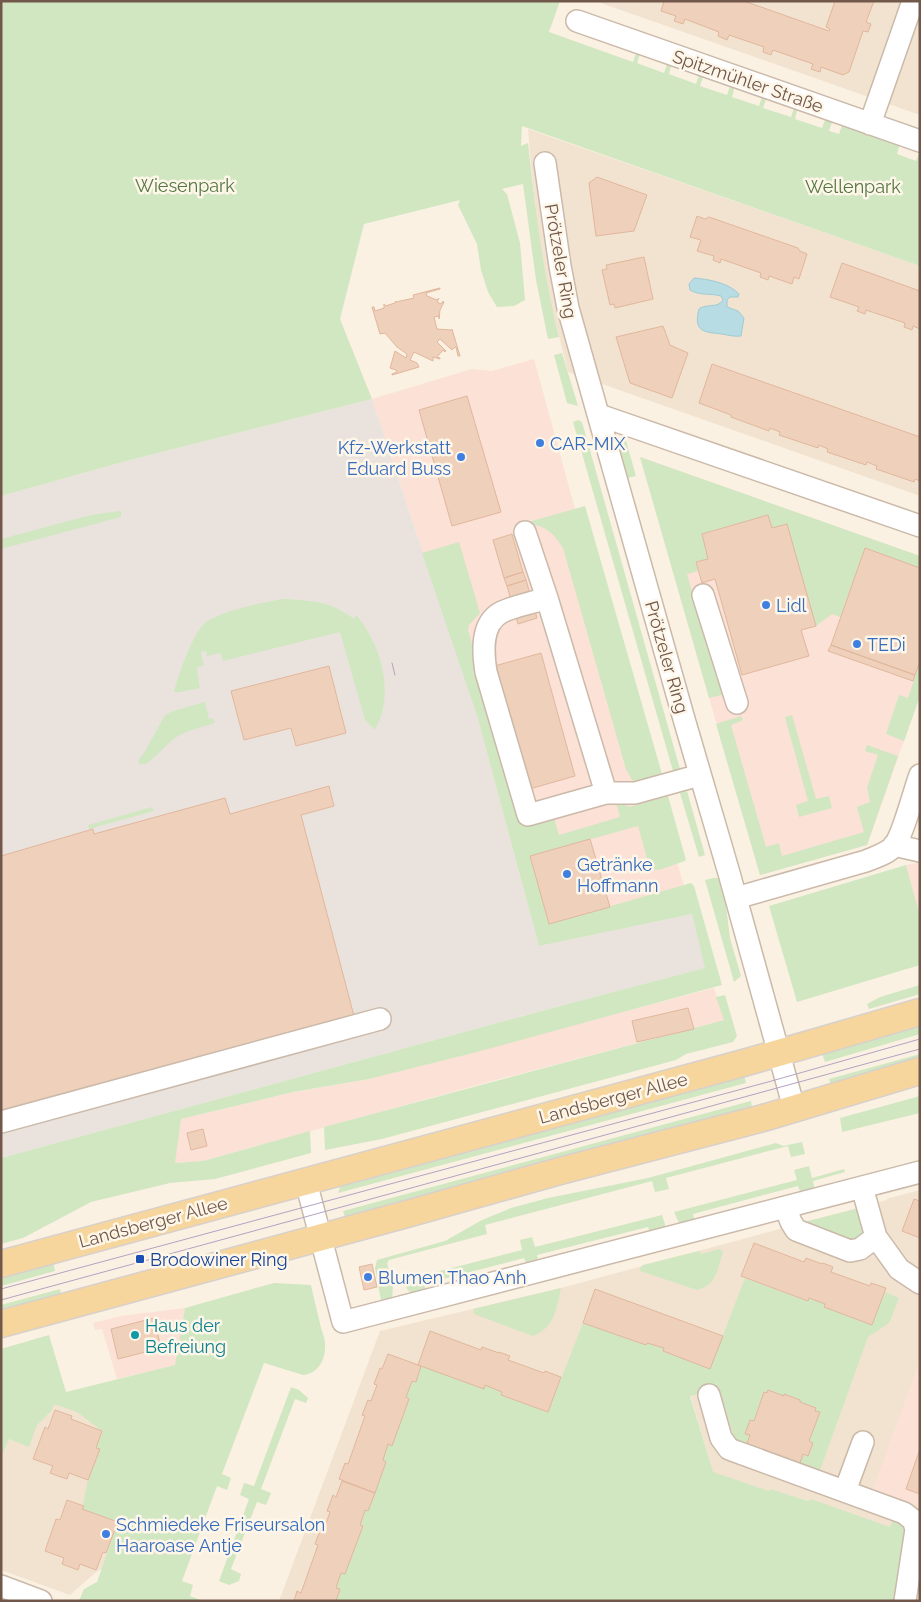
<svg xmlns="http://www.w3.org/2000/svg" width="921" height="1602" viewBox="0 0 921 1602" font-family="Raleway,sans-serif">
  <style>
    .residential { fill: #f2e3d1 }
    .commercial { fill: #fbe1d6 }
    .industrial { fill: #eae3dd }
    .green { fill: #d0e7c2 }
    .water { fill: #b8dce3; stroke: #9fcbd4 }
    .building { fill: #efd0bb; stroke: #e1b79c }
    .lines { fill: none; stroke-linecap: round; stroke-linejoin: round }
    .minor-casing { stroke: #cbb9a9; stroke-width: 24 }
    .major-casing { stroke: #d7d0cc; stroke-width: 29 }
    .minor { stroke: #fff; stroke-width: 21 }
    .major { stroke: #f7d69d; stroke-width: 26 }
    .tram { stroke: #b4a2c3; stroke-width: 1 }
    .shop-dot { fill: #3f7fe0; stroke: #fef6e8; stroke-width: 2 }
    .transit-dot { fill: #1a4fb4; stroke: #fef6e8; stroke-width: 2 }
    .culture-dot { fill: #0f9aa8; stroke: #fef6e8; stroke-width: 2 }
    .labels { text-anchor: middle; dominant-baseline: central; stroke-width: 5; stroke-linejoin: round; paint-order: stroke }
    .street-label { font-size: 18px; fill: #71584a; stroke: #fef6e8 }
    .park-label { font-size: 18px; fill: #527742; stroke: #fef6e8 }
    .shop-label { font-size: 18px; fill: #366cbe; stroke: #fef6e8; text-anchor: start }
    .transit-label { font-size: 18px; fill: #164399; stroke: #fef6e8; text-anchor: start }
    .culture-label { font-size: 18px; fill: #0d838f; stroke: #fef6e8; text-anchor: start }
  </style>
  <rect width="100%" height="100%" fill="#fbf1e2"/>
  <!-- residential -->
  <path class="residential" d="M595,1H920V115Z
    M528,129L920,266V496L568,372L551,304L539,238L531,167Z
    M920,1190V1601H893L817,1503L789,1495L716,1484L689,1390L563,1418L374,1601H279L380,1331L561,1288L887,1200L886,1199Z
    M26,1393L118,1415L140,1545L95,1573L70,1595L1,1570V1399Z"/>
  <!-- commercial -->
  <path class="commercial" d="M534,359L575,509L692,914L539,946L478,719L372,399L472,369L492,371Z
    M640,457L920,556V696L867,845L760,875Z
    M920,862V916L906,865Z
    M714,988L724,1020L481,1084L203,1161L174,1163L181,1119L293,1092L369,1079Z
    M185,1308L176,1365L117,1379L102,1329L95,1330L93,1323L121,1316Z
    M920,1360V1506L873,1489Z"/>
  <!-- industrial -->
  <path class="industrial" d="M372,399L478,719L539,946L692,914L706,968L560,1006L1,1158V496L134,459Z"/>
  <!-- green -->
  <path class="green" d="M1,1H560L549,32L633,62L637,50L641,51L637,63L664,73L668,61L672,63L669,74L696,84L700,72L704,74L700,86L727,95L731,83L735,85L732,97L759,106L763,94L767,96L763,108L791,117L795,105L798,107L795,119L822,128L826,117L833,119L829,131L839,134L843,123L900,143L897,154L916,161L920,152V266L522,126L521,146L528,143C535,208 543,273 559,337L548,339L536,280L523,184L502,189L507,194L520,243L525,300L514,306L497,307L488,292L481,270L477,244L458,205L460,200L364,224L340,319L372,399L134,459L1,496Z
    M562,353L578,406L567,403L554,355Z
    M578,420L582,422L680,769L673,771L573,422Z
    M625,437L636,476L624,479L617,445Z
    M640,457L920,556V568L865,548L840,617L832,614L816,626L787,524L772,528L768,515L702,534L708,559L696,562L698,571L687,574L703,631L714,641L730,693L709,698Z
    M585,506L662,774L636,781L632,780L626,769L563,548C552,531 546,526 525,523Z
    M119,511L121,512V517L1,549V539L91,515Z
    M459,542L480,613L469,625L468,630L523,819L554,818L559,835L620,817L616,803L621,801L629,807L668,796L686,860L685,861L659,870L650,869L638,826L530,856L549,924L691,883L694,886L722,985L473,1053L369,1079L293,1092L181,1119L175,1163L203,1161L310,1131L311,1153L215,1179L170,1183L91,1202L23,1238L1,1244V1158L560,1006L705,968L692,914L539,946L478,719L422,553Z
    M285,599C315,601 330,601 354,619L356,615C382,645 395,694 375,730L365,720L340,632L223,661L221,653L207,656L206,651L201,652L204,665L197,668L200,688L180,692H174C178,676 192,635 204,624C217,612 267,601 285,599Z
    M920,662V696L904,741L886,734L899,695L908,698Z
    M205,702L209,719L213,718L215,723C200,728 182,731 170,742C162,749 155,758 146,764H139L138,761L144,753L165,715L173,711Z
    M792,715L816,799L829,796L832,808L799,817L796,805L808,801L785,717Z
    M741,716L743,720L731,725L766,847L779,843L782,856L864,832L857,807L870,802L867,788L878,755L865,751L867,745L898,756L867,845L760,875L716,724Z
    M687,791L705,855L699,857L680,793Z
    M152,807L154,811L89,829L88,825Z
    M906,865L920,916V965L797,1002L769,906Z
    M713,878H720L723,883L730,938L741,976L734,982L705,880Z
    M920,985V994L869,1009L867,1004L880,997Z
    M725,995L737,1036L733,1042L686,1054L676,1060L382,1139L325,1150L324,1127L724,1020L716,997Z
    M920,1025V1034L825,1062L822,1053Z
    M920,1054V1061L831,1086L829,1079Z
    M744,1075L746,1083L338,1193L340,1187Z
    M920,1096V1113L842,1132L840,1118Z
    M751,1101L752,1108L347,1218L345,1217L343,1211Z
    M802,1142L805,1154L791,1157L788,1146L666,1178L669,1189L655,1192L652,1181L485,1225L487,1234L389,1260L387,1263L393,1283L392,1304L382,1306L375,1268L377,1260L445,1241L482,1220L511,1208L548,1198L648,1178L776,1143L783,1146Z
    M809,1166L812,1178L844,1169L845,1172L813,1181L815,1191L801,1195L798,1186L693,1214L695,1223L681,1227L674,1212L797,1180L794,1170Z
    M860,1208C863,1220 869,1233 856,1242L806,1229L804,1222Z
    M662,1215L665,1224L664,1234L651,1236L648,1227L537,1255L539,1265L528,1268L524,1258L424,1284L427,1294L415,1297L407,1289L405,1280L522,1250L520,1240L532,1237L535,1247Z
    M718,1249L723,1251C719,1267 716,1286 697,1290L640,1271V1268L643,1265L699,1251L702,1254Z
    M53,1262L55,1271L1,1286V1276Z
    M745,1278L807,1301L809,1298L825,1304L824,1307L872,1325L885,1292L899,1298L889,1323L868,1337L819,1473L798,1468L803,1454L808,1456L813,1443L809,1441L820,1412L815,1411V1408L800,1402V1400L785,1394L784,1396L764,1392L754,1421L750,1420L745,1433L750,1435L747,1444L737,1446L719,1390L690,1396L713,1472L769,1491L770,1489L809,1501L811,1499L890,1527L894,1517L907,1527L897,1601H336V1588L341,1573L345,1574L363,1526L360,1525L365,1510L368,1511L386,1462L383,1460L388,1444L392,1445L409,1399L406,1397L412,1381L416,1382L421,1366L484,1389L485,1385L502,1392L501,1395L548,1412L583,1323L646,1345L647,1343L664,1348L663,1351L710,1369Z
    M274,1283L311,1285C314,1300 318,1314 321,1328C323,1334 326,1341 325,1348C325,1361 317,1374 303,1375L264,1363L222,1474L231,1478L227,1490L217,1486L182,1581L193,1585L190,1596L203,1601H79L84,1589L97,1582L118,1522L82,1509L88,1480L100,1449L96,1448L102,1431L77,1412L54,1404L52,1410L37,1425L29,1447L9,1439L1,1457V1349L49,1335L66,1392L175,1365L185,1308Z
    M561,1288C557,1307 555,1328 533,1336L474,1314L473,1309Z
    M60,1289L62,1298L1,1315V1305Z
    M291,1387L299,1390L308,1398L306,1403L295,1399L261,1489L271,1493L266,1505L257,1502L231,1569L241,1574L239,1581L229,1585L219,1581L249,1499L240,1495L244,1483L254,1486Z"/>
  <!-- water -->
  <path class="water" d="M694,278C708,279 729,283 739,294L738,297H730L727,300V307L738,311L744,318L741,336C735,337 728,335 722,334C704,332 693,332 699,309C707,303 717,309 723,300L721,296C711,293 700,296 690,290L689,284Z"/>
  <!-- building -->
  <path class="building" d="M664,1H744L829,31L830,29L826,27L835,1H874L866,22L871,24L868,32L863,31L849,72L843,75L821,67L820,72L811,69L813,64L773,50L771,55L763,52L764,47L729,35L727,40L718,36L719,32L685,19L683,24L674,21L676,16L661,11Z
    M597,177L647,195L634,231L596,236L589,183Z
    M697,216L705,219L709,217L798,248L800,251L807,254L799,279L794,277L792,284L769,276L768,280L760,277L761,273L721,259L720,263L713,260L714,256L697,251L701,240L690,237Z
    M644,257L653,299L615,308L614,304L610,305L602,270L607,269L606,265Z
    M842,263L920,291V329L913,326L912,330L904,327L905,323L866,310L865,314L857,311L859,307L830,297Z
    M440,288V289L426,293L427,296L437,300L439,298L437,302L441,304L443,301L444,302L440,310L439,319V316L434,317L437,329L451,330L452,329L460,356H458L456,347L452,349V350L440,339L437,342L446,351L445,352L443,350L437,357L440,358V359L433,357V361L414,352L410,360L417,363L419,367L392,375V374L397,372L396,370L390,368L395,351L406,358L407,354L397,347L385,333L380,334L372,307H374L375,311L384,308V304L385,306L395,303L396,301V302L414,298L413,295Z
    M663,326L670,345L688,353L672,398L630,383L616,337Z
    M712,364L920,437V481L915,479L914,482L876,469L877,466L867,462L866,465L827,452L828,449L819,445L818,448L779,435L780,432L770,428L769,431L731,417V415L699,403Z
    M467,396L501,512L452,526L419,410Z
    M768,515L772,528L787,524L816,626L801,630L809,656L742,675L715,579L702,583L696,562L708,559L702,534Z
    M512,534L523,572L504,578L493,540Z
    M865,548L920,568V662L915,675L831,645Z
    M523,572L526,580L507,586L504,578Z
    M526,580L537,618L518,624L507,586Z
    M831,645L915,675L913,681L828,651Z
    M541,653L575,776L526,790L491,667Z
    M329,666L346,733L296,746L291,728L244,740L231,691Z
    M329,786L334,806L301,815L354,1016L1,1111V856L93,829L94,834L225,798L230,814Z
    M590,839L610,907L549,924L530,856Z
    M688,1008L694,1029L637,1042L632,1021Z
    M203,1129L207,1146L191,1150L187,1133Z
    M914,1199L920,1201V1238L902,1231Z
    M754,1243L804,1262L806,1258L822,1264L823,1263L833,1267L831,1272L870,1286L871,1283L886,1288L872,1325L824,1307L825,1304L809,1298L808,1301L741,1276Z
    M372,1264L377,1287L364,1290L359,1267Z
    M595,1289L723,1336L710,1369L663,1351L664,1348L647,1343L646,1345L583,1323Z
    M154,1318L161,1348L118,1359L111,1329Z
    M430,1331L481,1350L482,1347L499,1353V1352L510,1356L508,1360L544,1373L545,1371L561,1377L548,1412L501,1395L502,1392L485,1385L484,1389L418,1365Z
    M388,1354L421,1366L416,1382L412,1381L406,1397L409,1399L392,1446L388,1444L383,1460L386,1462L375,1493L339,1479L345,1463L348,1464L365,1416L362,1415L368,1400L371,1401L377,1385L374,1384L380,1368L382,1369Z
    M768,1390L784,1396V1394L800,1400V1402L816,1408L815,1411L820,1412L809,1441L813,1443L808,1456L803,1454L800,1463L779,1456L778,1459L766,1455L768,1451L747,1444L750,1435L745,1434L750,1420L754,1421L764,1392L767,1393Z
    M55,1410L72,1416L71,1419L102,1431L96,1448L100,1449L88,1480L69,1473L67,1479L58,1476L50,1473L53,1466L33,1459L45,1427L48,1429Z
    M920,1449V1494L906,1489Z
    M342,1481L375,1493L368,1511L365,1510L360,1525L363,1526L345,1574L341,1573L336,1588L340,1589L336,1601H294L297,1591L301,1593L318,1545L315,1544L321,1528L324,1529L330,1512L327,1511L333,1495L336,1497Z
    M67,1500L84,1506L82,1509L118,1522L106,1553L103,1552L96,1570L80,1564L78,1570L62,1564L64,1558L45,1551L56,1519L60,1520Z"/>
  <g class="lines">
    <defs>
      <path id="minor" d="M577,21L920,141
        M870,124L913,1
        M545,163L560,266L568,308L684,719L729,873L794,1108
        M599,415L920,526
        M525,532L547,598L606,793
        M703,595L737,703
        M547,598C533,603 514,606 502,612C480,623 483,653 486,672L528,815L606,793H635L700,775
        M894,845L920,851
        M736,898L866,861C875,857 887,854 894,846C903,835 914,791 920,775
        M1,1122L380,1019
        M306,1182L343,1322L920,1172
        M862,1187L876,1237L899,1269L920,1283
        M786,1208L791,1222L796,1230L850,1251L860,1249L876,1237
        M709,1395L721,1438L729,1449L904,1513L913,1520L916,1529L905,1601
        M845,1491L863,1442
        M1,1586L41,1601"/>
      <path id="major" d="M1,1264L747,1062L920,1012
        M1,1324L407,1214L560,1171L763,1118L920,1071"/>
    </defs>
    <!-- minor casing -->
    <use href="#minor" class="minor-casing"/>
    <!-- major casing -->
    <use href="#major" class="major-casing"/>
    <!-- minor -->
    <use href="#minor" class="minor"/>
    <!-- major -->
    <use href="#major" class="major"/>
    <!-- tram -->
    <path class="tram" d="M392,663L395,675
      M1,1289L768,1082L920,1039
      M1,1300L920,1049"/>
  </g>
  <!-- markers -->
  <g class="shop-dot">
    <circle cx="540" cy="443" r="5"/>
    <circle cx="461" cy="457" r="5"/>
    <circle cx="766" cy="605" r="5"/>
    <circle cx="857" cy="644" r="5"/>
    <circle cx="567" cy="874" r="5"/>
    <circle cx="368" cy="1277" r="5"/>
    <circle cx="106" cy="1534" r="5"/>
  </g>
  <rect class="transit-dot" x="135" y="1254" width="10" height="10" rx="2.5"/>
  <circle class="culture-dot" cx="135" cy="1335" r="5"/>
  <g class="labels">
    <!-- street labels -->
    <g class="street-label">
      <text transform="translate(748 81) rotate(19)">Spitzmühler Straße</text>
      <text transform="translate(561 261) rotate(80)">Prötzeler Ring</text>
      <text transform="translate(667 657) rotate(74)">Prötzeler Ring</text>
      <text transform="translate(613 1098) rotate(-15)">Landsberger Allee</text>
      <text transform="translate(153 1222) rotate(-15)">Landsberger Allee</text>
    </g>
    <!-- park labels -->
    <g class="park-label">
      <text x="185" y="185">Wiesenpark</text>
      <text x="853" y="186">Wellenpark</text>
    </g>
    <!-- shop labels -->
    <g class="shop-label">
      <text x="550" y="443">CAR-MIX</text>
      <text x="451" y="447" text-anchor="end">Kfz-Werkstatt<tspan x="451" dy="21">Eduard Buss</tspan></text>
      <text x="776" y="605">Lidl</text>
      <text x="867" y="644">TEDi</text>
      <text x="577" y="864">Getränke<tspan x="577" dy="21">Hoffmann</tspan></text>
      <text x="378" y="1277">Blumen Thao Anh</text>
      <text x="116" y="1524">Schmiedeke Friseursalon<tspan x="116" dy="21">Haaroase Antje</tspan></text>
    </g>
    <!-- transit labels -->
    <g class="transit-label">
      <text x="150" y="1259">Brodowiner Ring</text>
    </g>
    <!-- culture labels -->
    <g class="culture-label">
      <text x="145" y="1325">Haus der<tspan x="145" dy="21">Befreiung</tspan></text>
    </g>
  </g>
  <!-- border -->
  <rect width="921" height="1602" fill="none" stroke="#71584a" stroke-width="5"/>
</svg>
